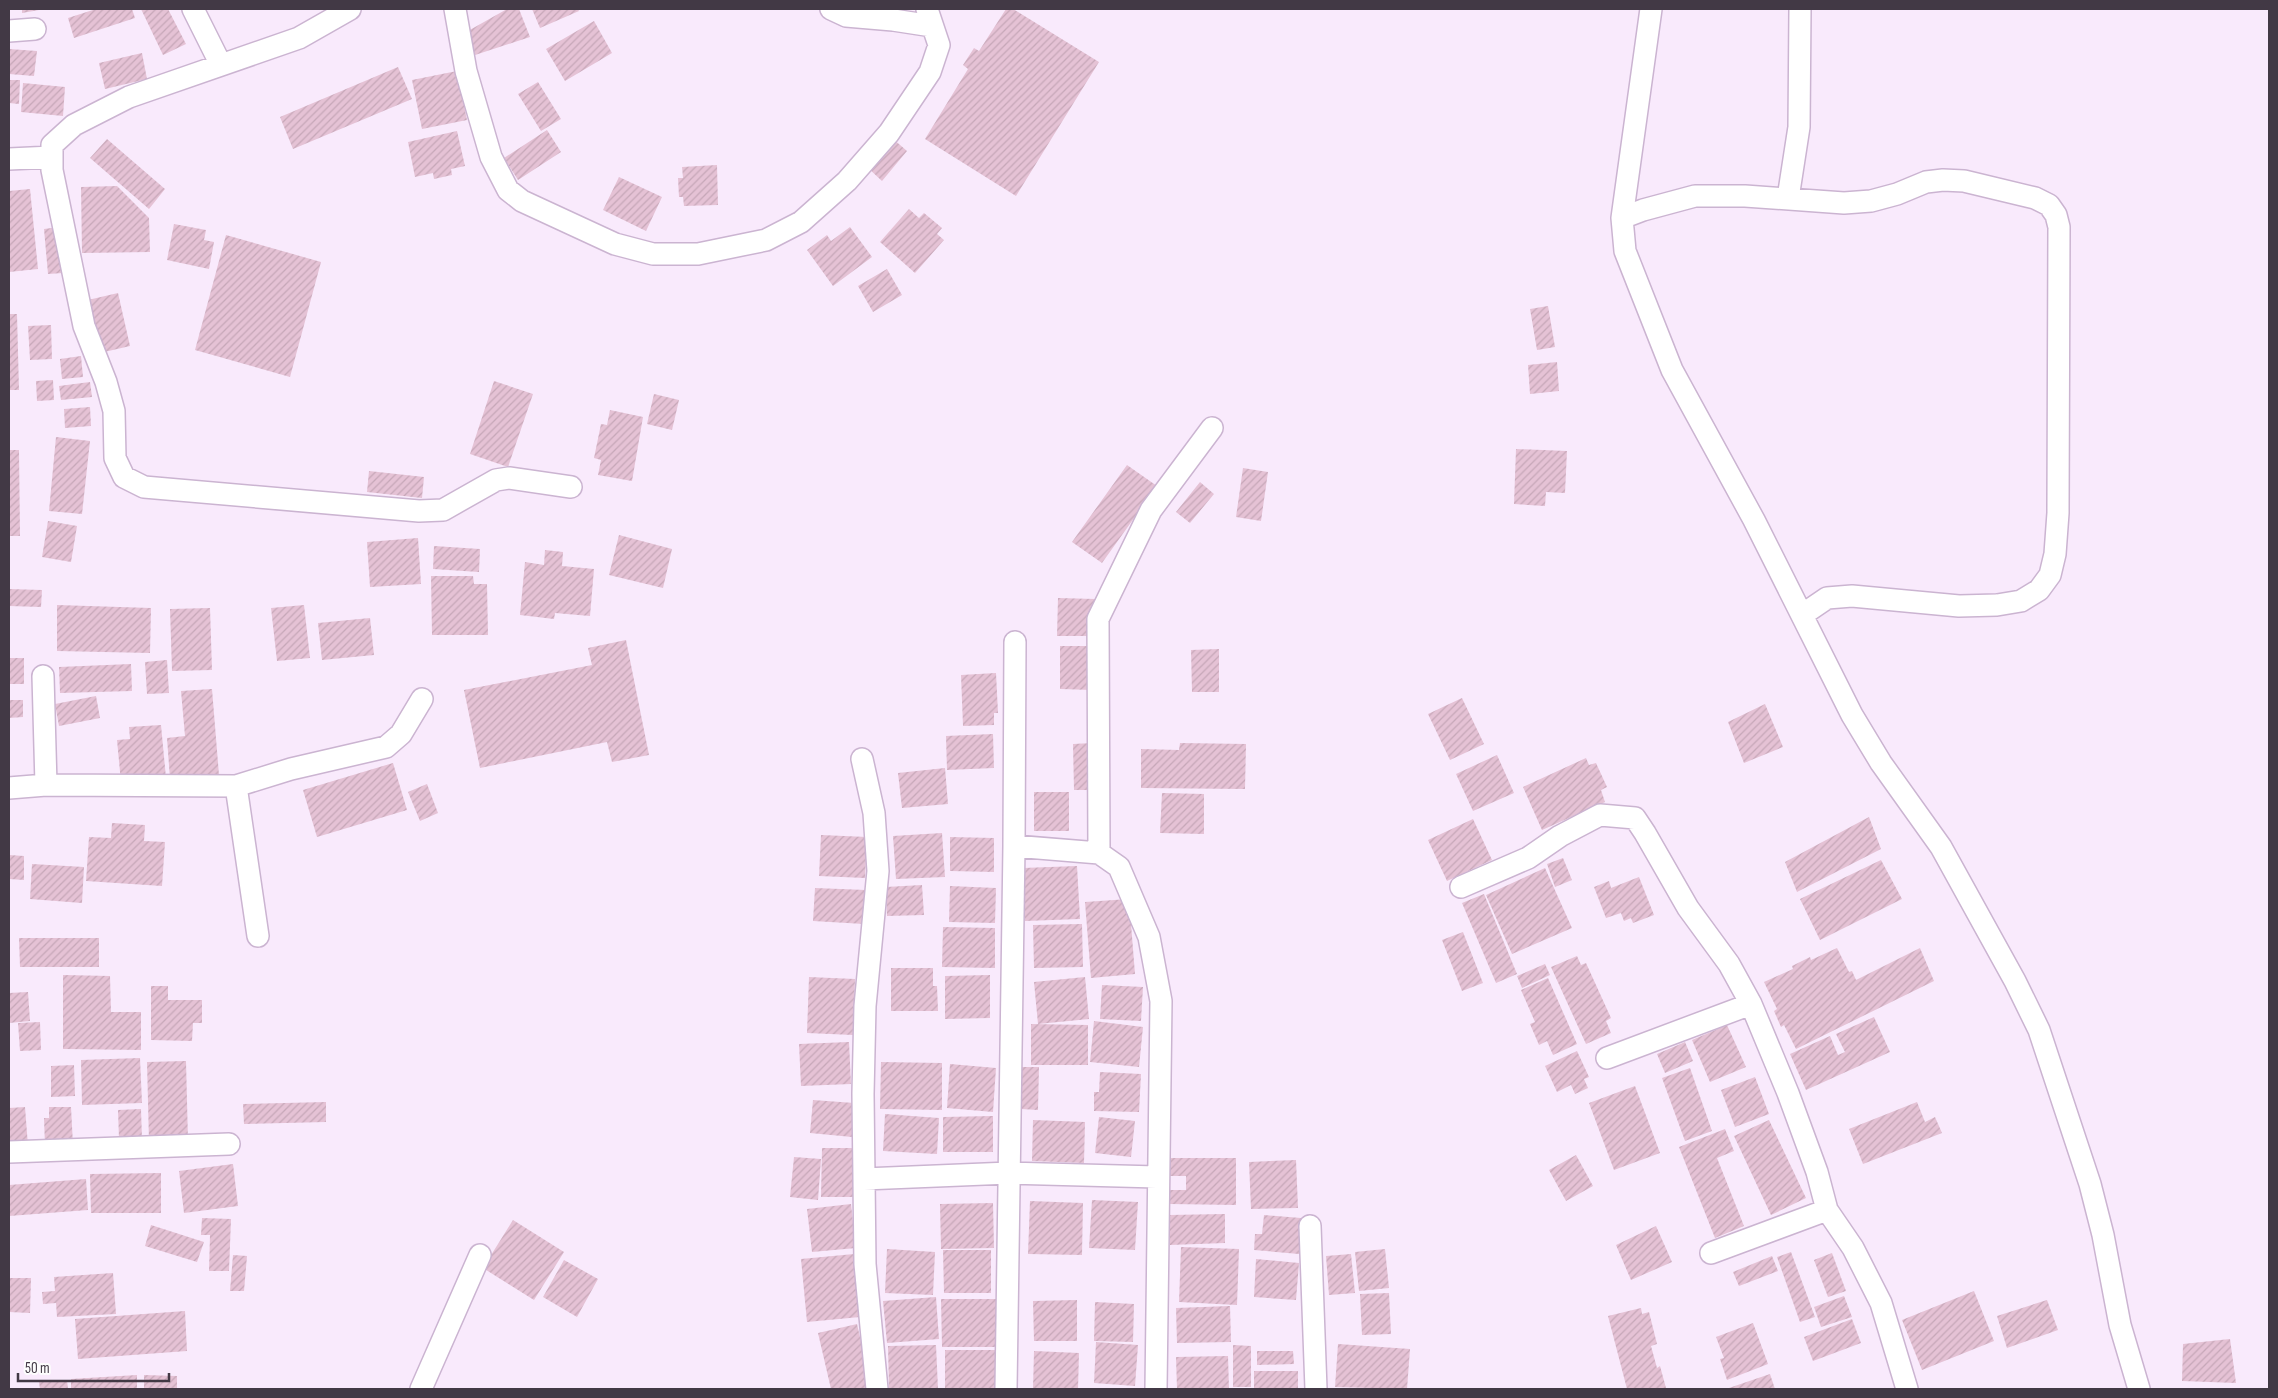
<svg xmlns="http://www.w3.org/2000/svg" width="2278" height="1398" viewBox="0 0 2278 1398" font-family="'Sofia Sans Condensed',sans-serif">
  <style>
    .building { fill: url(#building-hatch) }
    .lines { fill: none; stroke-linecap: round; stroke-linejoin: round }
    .minor-casing { stroke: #cbb4d1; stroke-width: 24 }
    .minor { stroke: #fff; stroke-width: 21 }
  </style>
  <defs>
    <pattern id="building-hatch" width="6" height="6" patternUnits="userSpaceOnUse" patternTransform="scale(1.25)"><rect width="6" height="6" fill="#e5c2d5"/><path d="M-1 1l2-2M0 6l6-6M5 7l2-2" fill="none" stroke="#c6a7b8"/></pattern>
  </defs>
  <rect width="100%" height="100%" fill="#f9eafc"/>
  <!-- building -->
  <path class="building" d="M22,9H39V10L22,13Z
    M96,9H132L135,18L74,38L68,18Z
    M141,9H168L186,44L163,55Z
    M507,9H519L530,37L475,55L468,31Z
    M532,9H578L579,11L540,28Z
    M1006,9H1013L1099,62L1016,196L925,139L968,69L963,65L974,48L979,51Z
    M594,21L612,53L565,81L546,49Z
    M9,49L37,51L34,76L9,74Z
    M142,53L147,79L105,89L99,63Z
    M398,67L412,99L293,149L280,117Z
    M457,71L467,120L422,129L412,80Z
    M9,80H20L19,104L9,103Z
    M538,82L561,119L541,131L518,94Z
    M23,83L65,87L63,116L21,112Z
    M547,130L561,152L518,180L504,158Z
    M457,131L465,166L451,169L452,175L434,179L433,173L415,177L408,142Z
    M892,138L907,151L882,181L867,167Z
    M107,139L165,189L149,209L90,158Z
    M717,165L718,205L684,206L683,197H679L678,178H683L682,167Z
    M619,177L662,197L646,231L603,210Z
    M117,186L149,218L150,252L82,253L81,187Z
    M30,189L38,269L9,272V191Z
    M909,209L919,218L924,213L942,228L937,234L944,240L915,273L880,242Z
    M174,224L206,230L204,240L214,242L209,269L167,260Z
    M59,227L63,273L48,274L44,229Z
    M850,227L872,257L833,286L807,250L827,235L831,241Z
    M226,235L321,262L290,377L195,350Z
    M887,269L902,295L873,312L858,286Z
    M118,293L130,346L100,353L88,300Z
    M1548,306L1555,347L1537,350L1530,309Z
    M9,314H17L19,390H9Z
    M51,325L52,359L30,360L28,326Z
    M81,356L83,377L62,379L60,359Z
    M1557,362L1559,391L1530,394L1528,365Z
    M53,380L54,400L37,401L36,381Z
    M494,381L533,394L508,467L470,454Z
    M90,382L92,397L61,400L59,386Z
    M654,394L679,400L672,430L647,424Z
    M90,407L91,426L65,428L64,409Z
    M610,410L643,417L632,481L598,475L601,460L594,458L601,424L607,425Z
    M56,437L90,441L82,514L49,511Z
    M1516,449L1567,451L1565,493L1546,492L1545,506L1514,504Z
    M9,450H19L20,536H9Z
    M1127,465L1157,486L1102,563L1072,542Z
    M1243,468L1268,472L1261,521L1236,517Z
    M369,471L424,477L422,498L367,492Z
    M1200,482L1214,494L1190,523L1176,512Z
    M48,521L77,526L71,562L42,557Z
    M619,535L672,549L663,588L609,575Z
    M418,538L421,584L370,587L367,542Z
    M434,546L480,549L479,572L433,569Z
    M545,550L563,552L562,566L594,569L590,616L555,613L554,619L520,615L525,562L544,565Z
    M431,576H473L474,584H487L488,635H432Z
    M9,589L42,590L41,607L9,606Z
    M1058,598L1095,599L1094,636H1057Z
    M57,605L151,608L150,653L57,651Z
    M304,605L310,658L277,661L271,608Z
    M210,608L212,670L172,671L170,609Z
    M370,618L374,655L322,660L318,623Z
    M626,640L649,755L612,762L607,742L480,768L464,690L592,665L588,648Z
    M1060,646H1091L1092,690L1060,689Z
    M1219,649V692H1192L1191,650Z
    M9,658H24V684H9Z
    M167,660L169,693L147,694L145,662Z
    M131,664L132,691L60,693L59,667Z
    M996,673L998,713H994V725L963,726L961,675Z
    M212,689L219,775L170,779L167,738L185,736L181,691Z
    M96,696L100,718L59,726L55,704Z
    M1462,698L1484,744L1450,760L1428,714Z
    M9,700H23V717L9,718Z
    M1765,704L1783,747L1744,763L1728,722Z
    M161,725L166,778L121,782L117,740L130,739L129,727Z
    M993,734L994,768L947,770L946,736Z
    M1092,743L1094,790H1074L1073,744Z
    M1180,743L1246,744L1245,789L1141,788V749L1179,750Z
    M1497,755L1514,793L1473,811L1456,774Z
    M1586,758L1589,765L1596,763L1607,787L1601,790L1605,802L1542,830L1523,787Z
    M393,763L407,810L317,837L303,790Z
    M945,768L948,804L902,808L898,773Z
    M427,784L438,813L420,821L408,792Z
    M1034,792H1069V831H1034Z
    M1162,793L1204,794V834L1160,833Z
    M1869,817L1881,849L1797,892L1785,862Z
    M1473,819L1492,860L1447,881L1428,840Z
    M112,823L145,825L144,841L165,842L162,886L86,881L89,837L111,838Z
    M942,833L945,877L896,879L893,836Z
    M821,835L867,837L865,878L819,876Z
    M950,837L994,838V872L950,871Z
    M9,855L24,856V880L9,879Z
    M1563,858L1572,880L1555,887L1547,864Z
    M1881,860L1902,899L1820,940L1800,899Z
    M32,864L84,867L82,903L30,899Z
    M1077,866L1080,919L1025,921L1023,868Z
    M1545,868L1572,928L1512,954L1486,895Z
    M1639,877L1654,915L1633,923L1631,918L1624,921L1621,913L1606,918L1594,887L1609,881L1611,888Z
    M922,885L924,915L887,916L886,887Z
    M950,886L996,888L995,923L949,922Z
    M815,888L866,890L864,924L813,921Z
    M1484,894L1517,974L1496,983L1462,903Z
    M1129,899L1135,974L1091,978L1085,902Z
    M1082,924L1083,967L1034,968L1033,925Z
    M943,927L995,928V968L942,967Z
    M1463,932L1483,983L1462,991L1442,940Z
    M19,938H99V967H20Z
    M1837,948L1849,972L1852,971L1856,980L1920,948L1934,981L1796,1049L1784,1025L1781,1027L1774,1011L1777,1009L1764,982L1793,969L1792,966L1810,957L1811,960Z
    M1577,956L1581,965L1586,963L1611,1018L1606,1021L1611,1033L1586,1044L1551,967Z
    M1545,964L1550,975L1522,988L1517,976Z
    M891,968H933V986H937L938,1011H891Z
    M63,975L110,976L111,1012H141V1050L63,1049Z
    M990,975V1018L945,1019V976Z
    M809,977L855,979L853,1035L807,1033Z
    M1085,977L1089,1019L1038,1024L1034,982Z
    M1548,978L1577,1044L1553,1055L1547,1041L1539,1045L1530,1024L1535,1022L1521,990Z
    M1102,985L1143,987L1141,1021L1100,1019Z
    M151,986H168V1000H202V1023H193L192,1041L151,1040Z
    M28,992L30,1021L9,1023V993Z
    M1874,1017L1890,1052L1806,1090L1790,1054L1830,1036L1838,1055L1845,1052L1836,1034Z
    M1094,1021L1143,1027L1139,1067L1090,1062Z
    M40,1022L41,1050L20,1051L18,1023Z
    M1031,1024L1088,1025V1065H1031Z
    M1727,1025L1746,1067L1710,1082L1692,1040Z
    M849,1042L851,1084L801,1086L799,1044Z
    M1685,1042L1693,1061L1665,1073L1657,1054Z
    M1577,1051L1589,1077L1584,1079L1588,1088L1575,1094L1571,1085L1557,1092L1545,1066Z
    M140,1058L142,1103L82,1105L81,1060Z
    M186,1061L188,1141L149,1142L147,1062Z
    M881,1062L942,1063V1110L880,1109Z
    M950,1064L996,1068L993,1112L947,1108Z
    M74,1065L75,1096L51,1097V1066Z
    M1022,1067H1039L1038,1110L1021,1109Z
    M1690,1068L1712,1131L1685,1141L1662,1078Z
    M1100,1072L1141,1074L1139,1112L1094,1111V1092H1099Z
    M1755,1077L1769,1114L1735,1127L1721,1090Z
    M1635,1086L1660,1153L1614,1170L1589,1103Z
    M813,1100L854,1103L852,1137L810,1133Z
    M326,1102V1122L244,1124L243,1104Z
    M1917,1102L1925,1122L1935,1117L1942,1133L1863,1164L1849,1129Z
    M25,1107L28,1146L9,1148V1108Z
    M49,1107H71L73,1145L45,1146L44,1118H49Z
    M141,1109L142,1139H119L118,1110Z
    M885,1114L939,1118L937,1154L883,1151Z
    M993,1116V1152H943V1117Z
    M1099,1117L1135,1121L1131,1157L1095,1153Z
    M1033,1120L1085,1122L1084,1163L1032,1161Z
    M1769,1120L1806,1198L1771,1215L1734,1136Z
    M1725,1129L1734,1151L1717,1158L1744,1226L1715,1238L1679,1147Z
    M822,1148H857V1197H821Z
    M1576,1155L1593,1186L1566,1201L1549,1170Z
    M794,1157L821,1159L818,1200L790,1197Z
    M1170,1158H1236V1205L1170,1204V1190H1186V1176H1170Z
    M1296,1160L1298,1208L1251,1209L1249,1162Z
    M233,1164L238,1206L184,1213L179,1171Z
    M161,1173V1213H91L90,1174Z
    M86,1179L88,1210L9,1216V1185Z
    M1092,1200L1138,1202L1135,1250L1089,1248Z
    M1030,1201L1083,1203L1082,1255L1028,1254Z
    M993,1203L994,1248L941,1249L940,1204Z
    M851,1204L856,1248L812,1252L807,1209Z
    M1225,1214V1243L1170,1245L1169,1215Z
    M1264,1215L1301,1218L1299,1254L1254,1250L1255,1234H1262Z
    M202,1218L231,1219L229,1271H209L210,1235H201Z
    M513,1220L564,1252L534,1300L483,1268Z
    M151,1225L204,1242L197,1262L145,1246Z
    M1656,1226L1672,1262L1631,1280L1616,1245Z
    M1181,1247L1239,1249L1237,1305L1179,1302Z
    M887,1249L935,1252L933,1295L885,1293Z
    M1385,1249L1389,1288L1359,1291L1355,1252Z
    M943,1250H991V1293H944Z
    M1791,1252L1815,1317L1800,1322L1777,1257Z
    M1832,1253L1846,1291L1828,1297L1814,1260Z
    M854,1254L860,1317L807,1322L801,1259Z
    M1351,1254L1355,1293L1329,1295L1326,1256Z
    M233,1255L247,1256L244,1291H230Z
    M1772,1256L1778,1271L1739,1286L1733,1272Z
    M1256,1259L1299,1263L1296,1300L1254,1297Z
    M564,1260L598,1279L577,1317L543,1297Z
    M113,1273L116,1314L57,1317L56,1303L43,1304L42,1292L55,1291L54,1277Z
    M9,1278H31L30,1313L9,1312Z
    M1974,1291L1994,1341L1922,1370L1902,1320Z
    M1389,1293L1391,1334L1362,1335L1360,1294Z
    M1844,1296L1852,1317L1821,1327L1814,1307Z
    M936,1297L939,1339L887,1343L883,1301Z
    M941,1299H997V1347H942Z
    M1077,1300V1341H1034L1033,1301Z
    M2047,1300L2058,1330L2007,1348L1997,1316Z
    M1095,1302L1134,1304L1133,1342L1094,1341Z
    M1230,1306L1231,1342L1177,1343L1176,1308Z
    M1641,1308L1642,1314L1649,1312L1657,1344L1651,1346L1657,1368L1660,1366L1666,1388L1662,1389H1627L1608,1316Z
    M185,1311L187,1351L78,1359L75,1319Z
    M1852,1319L1861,1343L1813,1361L1804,1337Z
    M1753,1323L1768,1364L1727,1380L1720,1359L1724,1358L1716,1337Z
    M857,1324L872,1389H831L818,1333Z
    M2230,1339L2236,1383L2182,1381L2183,1344Z
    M1096,1342L1138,1345L1135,1386L1094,1383Z
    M1338,1344L1410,1349L1407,1389L1335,1387Z
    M936,1345L938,1389H889L888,1346Z
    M1233,1345L1251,1346V1387H1233Z
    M945,1350H998V1388H945Z
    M1034,1351L1079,1353L1078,1389H1033Z
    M1257,1351H1293L1294,1364L1257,1365Z
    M1228,1356L1229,1389H1177L1176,1357Z
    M1254,1371H1298V1388H1254Z
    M1770,1374L1775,1389H1726Z
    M137,1375V1389H71V1379Z
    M144,1375L177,1376V1389H144Z
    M67,1380L68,1389H40L39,1382Z"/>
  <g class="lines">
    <defs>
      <path id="minor" d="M193,9L221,65
        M350,9L299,38L129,97L74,125L52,145V170L84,326L106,382L114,411L115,458L124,477L144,487L419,511L443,510L496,480L509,478L571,487
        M455,9L466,71L491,157L508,190L522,201L615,244L653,254H698L766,240L801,222L847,181L889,133L930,72L939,45L927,9
        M831,9L846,16L893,20L932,26
        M1651,9L1622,218L1625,251L1672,370L1754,520L1852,715L1881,763L1941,847L2015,981L2039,1030L2090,1184L2103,1235L2120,1325L2139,1389
        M9,31L35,29
        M9,159L52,157
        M1788,198L1799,127L1800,9
        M1622,218L1643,210L1695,196H1745L1844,203L1871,201L1897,194L1926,182L1943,180L1964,181L2035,198L2049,205L2056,215L2059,227L2058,513L2055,554L2050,575L2039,590L2021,601L1997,605L1959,606L1852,596L1827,598L1802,615
        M43,676L46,785
        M862,759L874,813L878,871L865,1006L863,1094L865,1264L877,1389
        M236,786L258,936
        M9,788L46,785L236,786L291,769L386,747L401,734L422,699
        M1014,846L1099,853L1119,867L1149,937L1161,1001L1156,1389
        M1099,853L1098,619L1151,510L1212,428
        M1461,887L1528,858L1560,836L1600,815L1635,818L1645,833L1688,908L1729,964L1751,1004L1788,1093L1817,1172L1827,1210L1853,1248L1881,1303L1907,1389
        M1607,1058L1751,1004
        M9,1152L229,1144
        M864,1179L1009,1173L1157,1177
        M1310,1226L1316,1389
        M1711,1253L1827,1210
        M421,1389L480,1255
        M1006,1389L1014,846L1015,642"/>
    </defs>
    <!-- minor casing -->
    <use href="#minor" class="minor-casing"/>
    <!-- minor -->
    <use href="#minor" class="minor"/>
  </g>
  <!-- border -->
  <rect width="2278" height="1398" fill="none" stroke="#423945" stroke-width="20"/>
  <!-- scale -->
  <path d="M18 1373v8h151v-8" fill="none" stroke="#423945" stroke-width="2.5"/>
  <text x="25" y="1373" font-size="15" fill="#423945" stroke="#fdfdfd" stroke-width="4" paint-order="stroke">50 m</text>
</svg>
